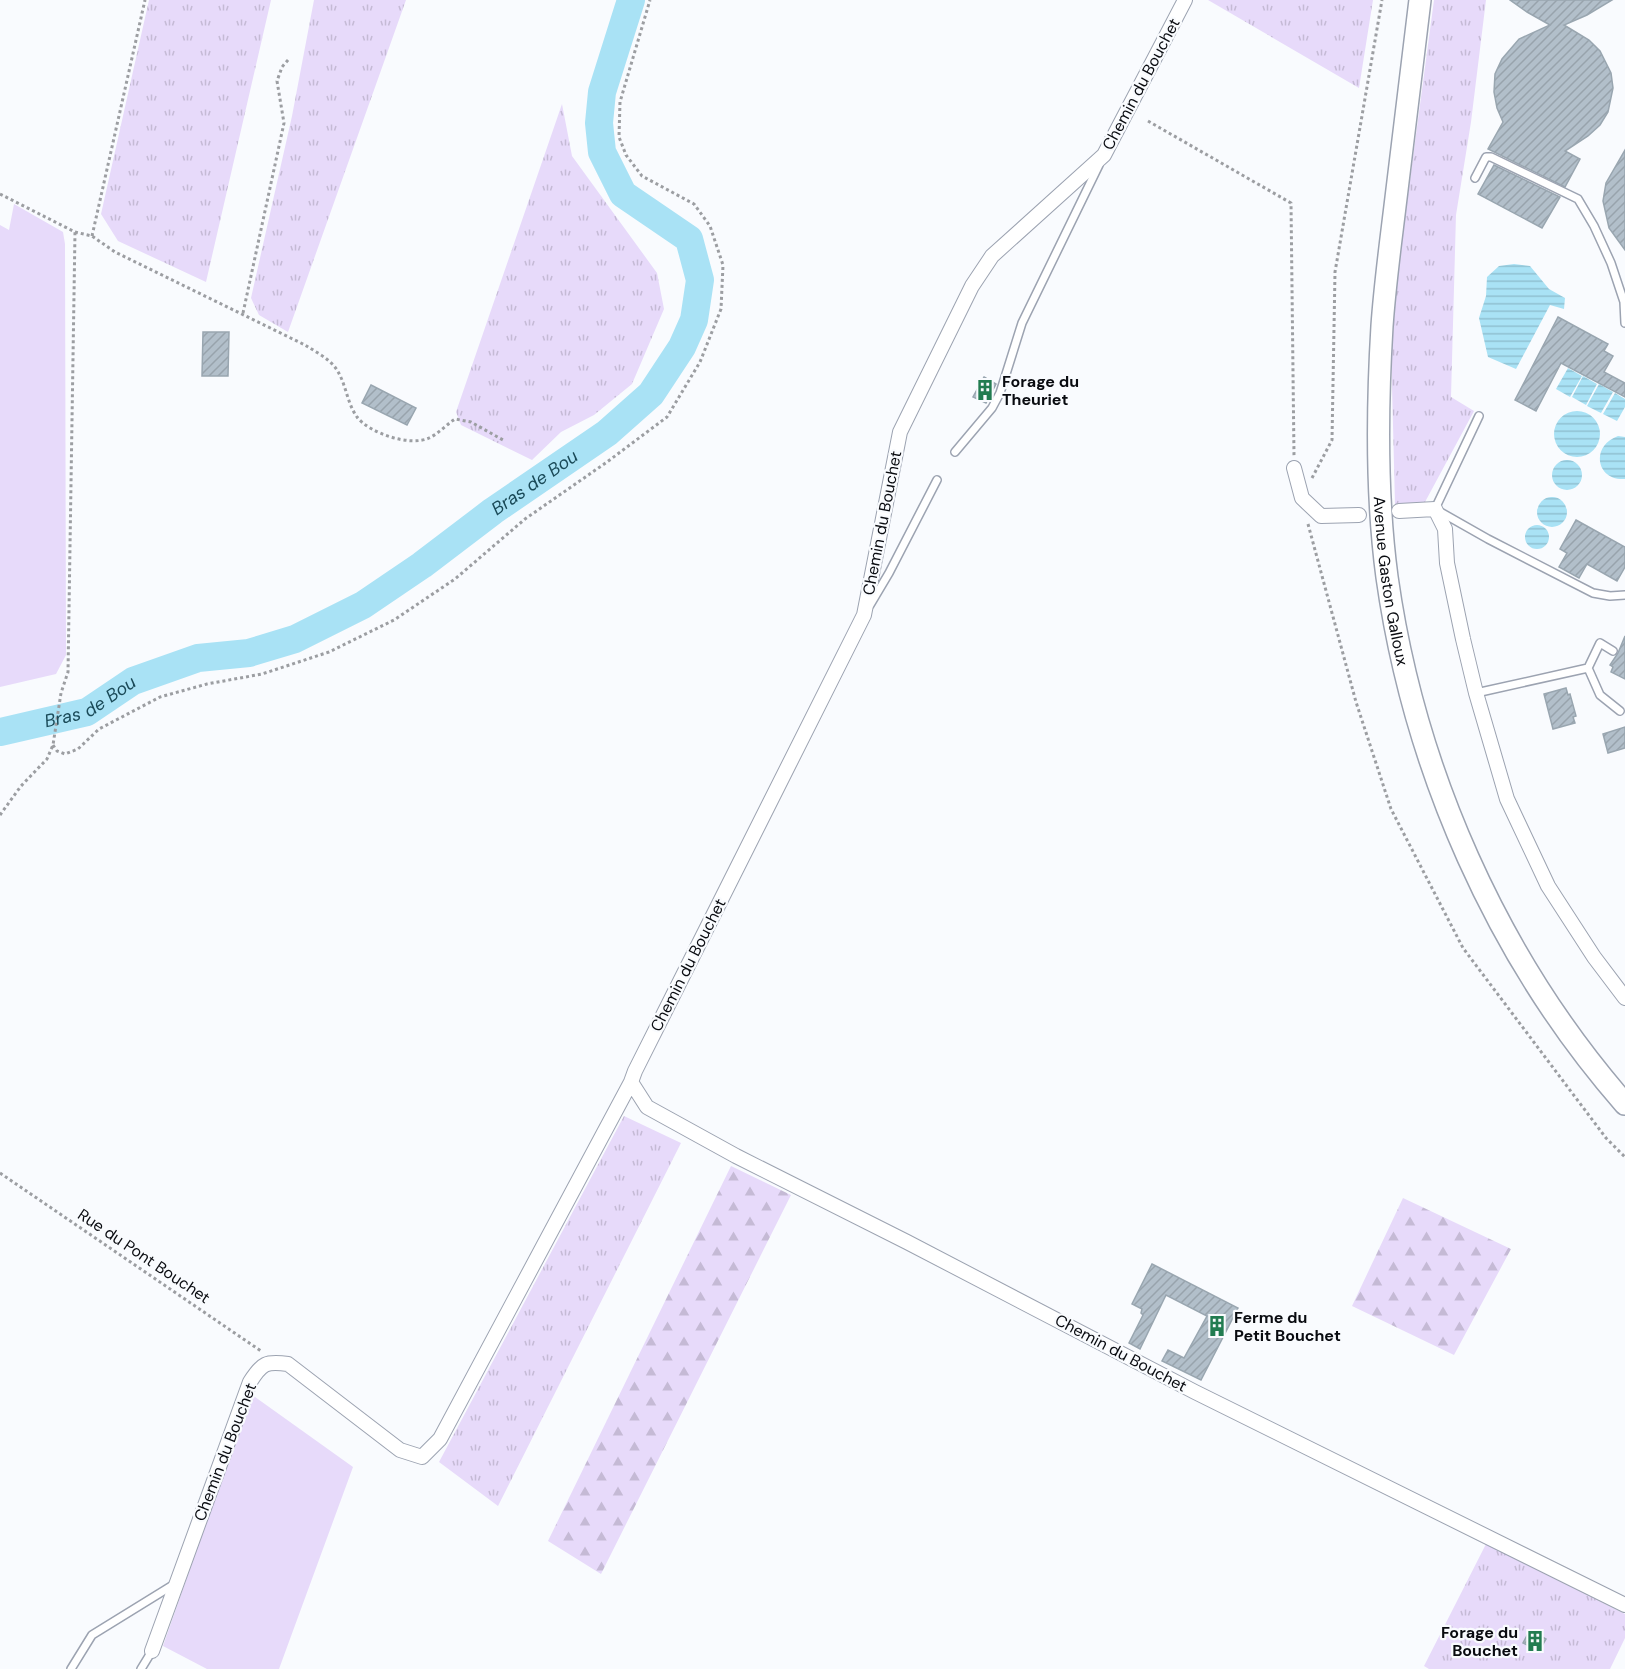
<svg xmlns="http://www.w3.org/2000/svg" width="1625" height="1669" viewBox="0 0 1625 1669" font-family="'DM Sans',sans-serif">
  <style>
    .grass { fill: url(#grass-tufts) }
    .forest { fill: url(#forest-firs) }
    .garden { fill: #e7dafa }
    .water { fill: url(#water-rules) }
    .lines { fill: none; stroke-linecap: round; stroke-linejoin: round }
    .river { stroke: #a9e2f5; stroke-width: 28 }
    .building { fill: url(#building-hatch); stroke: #99a6b0; stroke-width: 1.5 }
    .lane-casing { stroke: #9ca3b1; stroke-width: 10 }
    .street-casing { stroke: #9ca3b1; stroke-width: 16 }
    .primary-casing { stroke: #9ca3b1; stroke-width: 24 }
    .path { stroke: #9c9ea2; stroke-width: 3; stroke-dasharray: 3 3; stroke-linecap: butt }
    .lane { stroke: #fff; stroke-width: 7 }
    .street { stroke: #fff; stroke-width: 14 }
    .primary { stroke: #fff; stroke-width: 21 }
    .labels { text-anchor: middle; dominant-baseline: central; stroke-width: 4.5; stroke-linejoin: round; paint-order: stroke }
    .street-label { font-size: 16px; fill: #090b10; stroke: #f9fbfe }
    .poi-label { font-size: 16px; font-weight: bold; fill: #090b10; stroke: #f9fbfe; text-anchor: start }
    .water-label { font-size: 18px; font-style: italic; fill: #1a4a58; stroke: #f9fbfe }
  </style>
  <defs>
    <pattern id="grass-tufts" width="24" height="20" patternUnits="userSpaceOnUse" patternTransform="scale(1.5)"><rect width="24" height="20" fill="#e7dafa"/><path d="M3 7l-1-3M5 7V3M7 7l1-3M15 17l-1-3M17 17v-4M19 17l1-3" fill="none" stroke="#c5bad5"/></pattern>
    <pattern id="forest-firs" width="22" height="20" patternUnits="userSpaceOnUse" patternTransform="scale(1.5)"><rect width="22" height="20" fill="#e7dafa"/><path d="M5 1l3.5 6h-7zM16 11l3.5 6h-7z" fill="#c5bad5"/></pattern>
    <pattern id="water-rules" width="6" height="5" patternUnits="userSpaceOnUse" patternTransform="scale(1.5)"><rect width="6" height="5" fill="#a9e2f5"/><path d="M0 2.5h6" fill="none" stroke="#90c1d1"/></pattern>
    <pattern id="building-hatch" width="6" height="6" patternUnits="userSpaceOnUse" patternTransform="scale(1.5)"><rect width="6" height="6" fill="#b2bfca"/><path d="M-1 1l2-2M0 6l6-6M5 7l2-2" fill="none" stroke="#98a3ac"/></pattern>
  </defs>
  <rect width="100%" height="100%" fill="#f9fbfe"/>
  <!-- grass -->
  <path class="grass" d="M149,0H271L206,282L118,241L101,214Z
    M314,0H406L288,332L259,315L251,298L292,116Z
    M1208,0H1373L1359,88Z
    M1434,0H1486L1471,122L1456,215L1451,397L1474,411L1425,502L1395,504L1391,347L1395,292Z
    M562,104L572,156L657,273L664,309L632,384L594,415L561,432L532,460L461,425L456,412Z
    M624,1116L681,1143L498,1506L439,1462Z
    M1486,1544L1625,1614V1638L1610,1669H1429L1424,1666Z"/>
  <!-- forest -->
  <path class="forest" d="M731,1166L791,1195L601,1574L548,1541Z
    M1403,1198L1511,1249L1454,1355L1352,1306Z"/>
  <!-- garden -->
  <path class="garden" d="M14,204L63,232L65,244L66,655L56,674L0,687V225L9,230Z
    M251,1394L353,1467L279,1669H207L163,1646Z"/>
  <!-- water -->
  <path class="water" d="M1514,264L1530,266L1549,289L1565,298L1564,309L1550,305L1516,369L1488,357L1479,318L1486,296L1487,277L1499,266Z
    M1568,368L1582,376L1570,397L1556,389Z
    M1583,376L1597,384L1586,405L1572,397Z
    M1599,384L1613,392L1601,413L1587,406Z
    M1615,393L1625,399V407L1617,421L1603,414Z
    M1554 434a23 23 0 1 1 46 0a23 23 0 1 1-46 0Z
    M1618,436L1625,437V479C1596,481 1590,446 1618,436Z
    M1552 475a15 15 0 1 1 30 0a15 15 0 1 1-30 0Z
    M1537 512a15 15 0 1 1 30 0a15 15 0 1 1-30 0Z
    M1525 537a12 12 0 1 1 24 0a12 12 0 1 1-24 0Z"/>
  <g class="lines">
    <!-- river -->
    <path class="river" id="s1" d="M0,732L87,712L133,681L198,658L249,653L295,639L363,605L422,565L493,511L607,433L651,394L682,347L694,320L700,280L689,239L623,194L602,152L599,123L602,92L631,0"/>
  </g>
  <!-- building -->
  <path class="building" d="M1510,0H1612L1587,15L1564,25L1589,40L1600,51L1611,73L1613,88L1608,112L1600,125L1588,136L1565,151L1580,159L1565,187L1488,149L1503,122L1497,108L1494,92L1495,74L1502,59L1519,39L1550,25L1527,12Z
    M1625,150V250L1609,228L1603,201L1606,183Z
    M1494,165L1560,197L1542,228L1478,194Z
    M1558,317L1608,344L1604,351L1613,356L1604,372L1625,383V397L1561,363L1536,411L1515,400Z
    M203,332H229L228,376H202Z
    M984,377L996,384L986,403L973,397Z
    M371,385L416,408L407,425L362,403Z
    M1576,520L1625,547V567L1617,581L1587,564L1579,578L1559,567L1567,553L1560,549Z
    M1625,636V679L1611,672L1613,667L1610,665L1618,653Z
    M1566,688L1568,695L1570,694L1576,716L1573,717L1575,723L1553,729L1544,694Z
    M1625,727V748L1608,753L1603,734Z
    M1152,1264L1238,1308L1201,1380L1162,1361L1168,1350L1184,1358L1207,1316L1166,1295L1140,1349L1129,1343L1143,1315L1141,1313L1142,1309L1132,1304Z
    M1530,1630L1546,1639L1539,1651L1523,1643Z"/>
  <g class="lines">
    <defs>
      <path id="lane" d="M1475,178L1486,157H1491L1578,199L1594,226L1611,263L1624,302L1625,323
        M1479,416L1435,509L1488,539L1593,593L1610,596L1625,595
        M955,452L992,408L1000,393L1022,323L1099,165
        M870,605L889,573L937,480
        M1613,651L1600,643L1588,668L1600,695L1620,711
        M1476,693L1588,668
        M71,1669L92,1635L173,1585
        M141,1669L152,1651"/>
      <path id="street" d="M1185,0L1104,155L992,256L972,286L900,432L864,615L635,1071L631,1082L647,1107L736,1156L907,1242L1195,1392L1625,1605
        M1294,468L1302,498L1321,516L1359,515
        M1399,511L1435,509L1445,529L1447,563L1463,639L1476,693L1507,799L1548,886L1594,957L1625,998
        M152,1651L250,1382C262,1363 266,1361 288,1364L400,1450L422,1457L440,1439L631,1082"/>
      <g id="primary">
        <path id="s2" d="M1420,0C1412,66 1404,132 1396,198C1391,240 1385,283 1382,326C1377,409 1376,495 1387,577C1414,769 1497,958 1625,1104"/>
      </g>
    </defs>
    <!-- lane casing -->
    <use href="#lane" class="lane-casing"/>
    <!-- street casing -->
    <use href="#street" class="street-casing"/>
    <!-- primary casing -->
    <use href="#primary" class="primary-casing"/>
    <!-- path -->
    <path class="path" d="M1148,121L1291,203L1294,456
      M0,194L75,232L92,236L115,252L305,345C316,352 330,359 337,370C346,384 347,403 357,417C369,433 410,447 429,438C438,434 446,425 455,419L471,422L503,440
      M92,236L145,0
      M243,313L284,123L277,81L282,67L289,59
      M1312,478L1332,440L1335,272L1382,0
      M1308,524L1356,702L1391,809L1463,948L1606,1138L1625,1157
      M53,745L57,751L65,754L78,749L99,729L160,697L207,684L262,674L329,652L394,620L455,579L525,519L607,462L667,417L700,362L721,309L723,265L710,226L694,204L642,176L626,155L619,137L620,102L650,0
      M0,815L21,786L47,759L53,745L61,693L68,672L75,232
      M0,1173L261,1351"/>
    <!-- lane -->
    <use href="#lane" class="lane"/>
    <!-- street -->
    <use href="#street" class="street"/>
    <!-- primary -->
    <use href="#primary" class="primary"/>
  </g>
  <!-- icons -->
  <defs>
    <symbol id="building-bare" viewBox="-9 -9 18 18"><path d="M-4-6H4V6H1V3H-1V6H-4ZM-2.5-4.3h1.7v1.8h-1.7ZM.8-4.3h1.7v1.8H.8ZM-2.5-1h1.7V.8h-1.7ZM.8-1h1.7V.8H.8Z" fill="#227c51" stroke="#f9fbfe" stroke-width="2.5" paint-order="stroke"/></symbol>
  </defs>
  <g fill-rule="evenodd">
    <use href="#building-bare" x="970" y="375" width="30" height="30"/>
    <use href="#building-bare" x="1202" y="1311" width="30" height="30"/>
    <use href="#building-bare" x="1520" y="1626" width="30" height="30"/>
  </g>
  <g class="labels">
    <!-- street labels -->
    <g class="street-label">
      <text transform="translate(1141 84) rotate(-62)">Chemin du Bouchet</text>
      <text transform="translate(882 523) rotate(-79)">Chemin du Bouchet</text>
      <text stroke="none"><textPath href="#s2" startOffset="584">Avenue Gaston Galloux</textPath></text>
      <text transform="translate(688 965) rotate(-63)">Chemin du Bouchet</text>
      <text transform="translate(144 1256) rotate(34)">Rue du Pont Bouchet</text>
      <text transform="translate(1121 1353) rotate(28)">Chemin du Bouchet</text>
      <text transform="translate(225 1452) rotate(-69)">Chemin du Bouchet</text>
    </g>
    <!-- poi labels -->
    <g class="poi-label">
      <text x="1002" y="381">Forage du<tspan x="1002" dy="18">Theuriet</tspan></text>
      <text x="1234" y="1317">Ferme du<tspan x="1234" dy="18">Petit Bouchet</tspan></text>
      <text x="1518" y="1632" text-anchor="end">Forage du<tspan x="1518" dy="18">Bouchet</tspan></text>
    </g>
    <!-- water labels -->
    <g class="water-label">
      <text stroke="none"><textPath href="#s1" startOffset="600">Bras de Bou</textPath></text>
      <text stroke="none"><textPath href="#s1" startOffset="96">Bras de Bou</textPath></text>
    </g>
  </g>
</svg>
